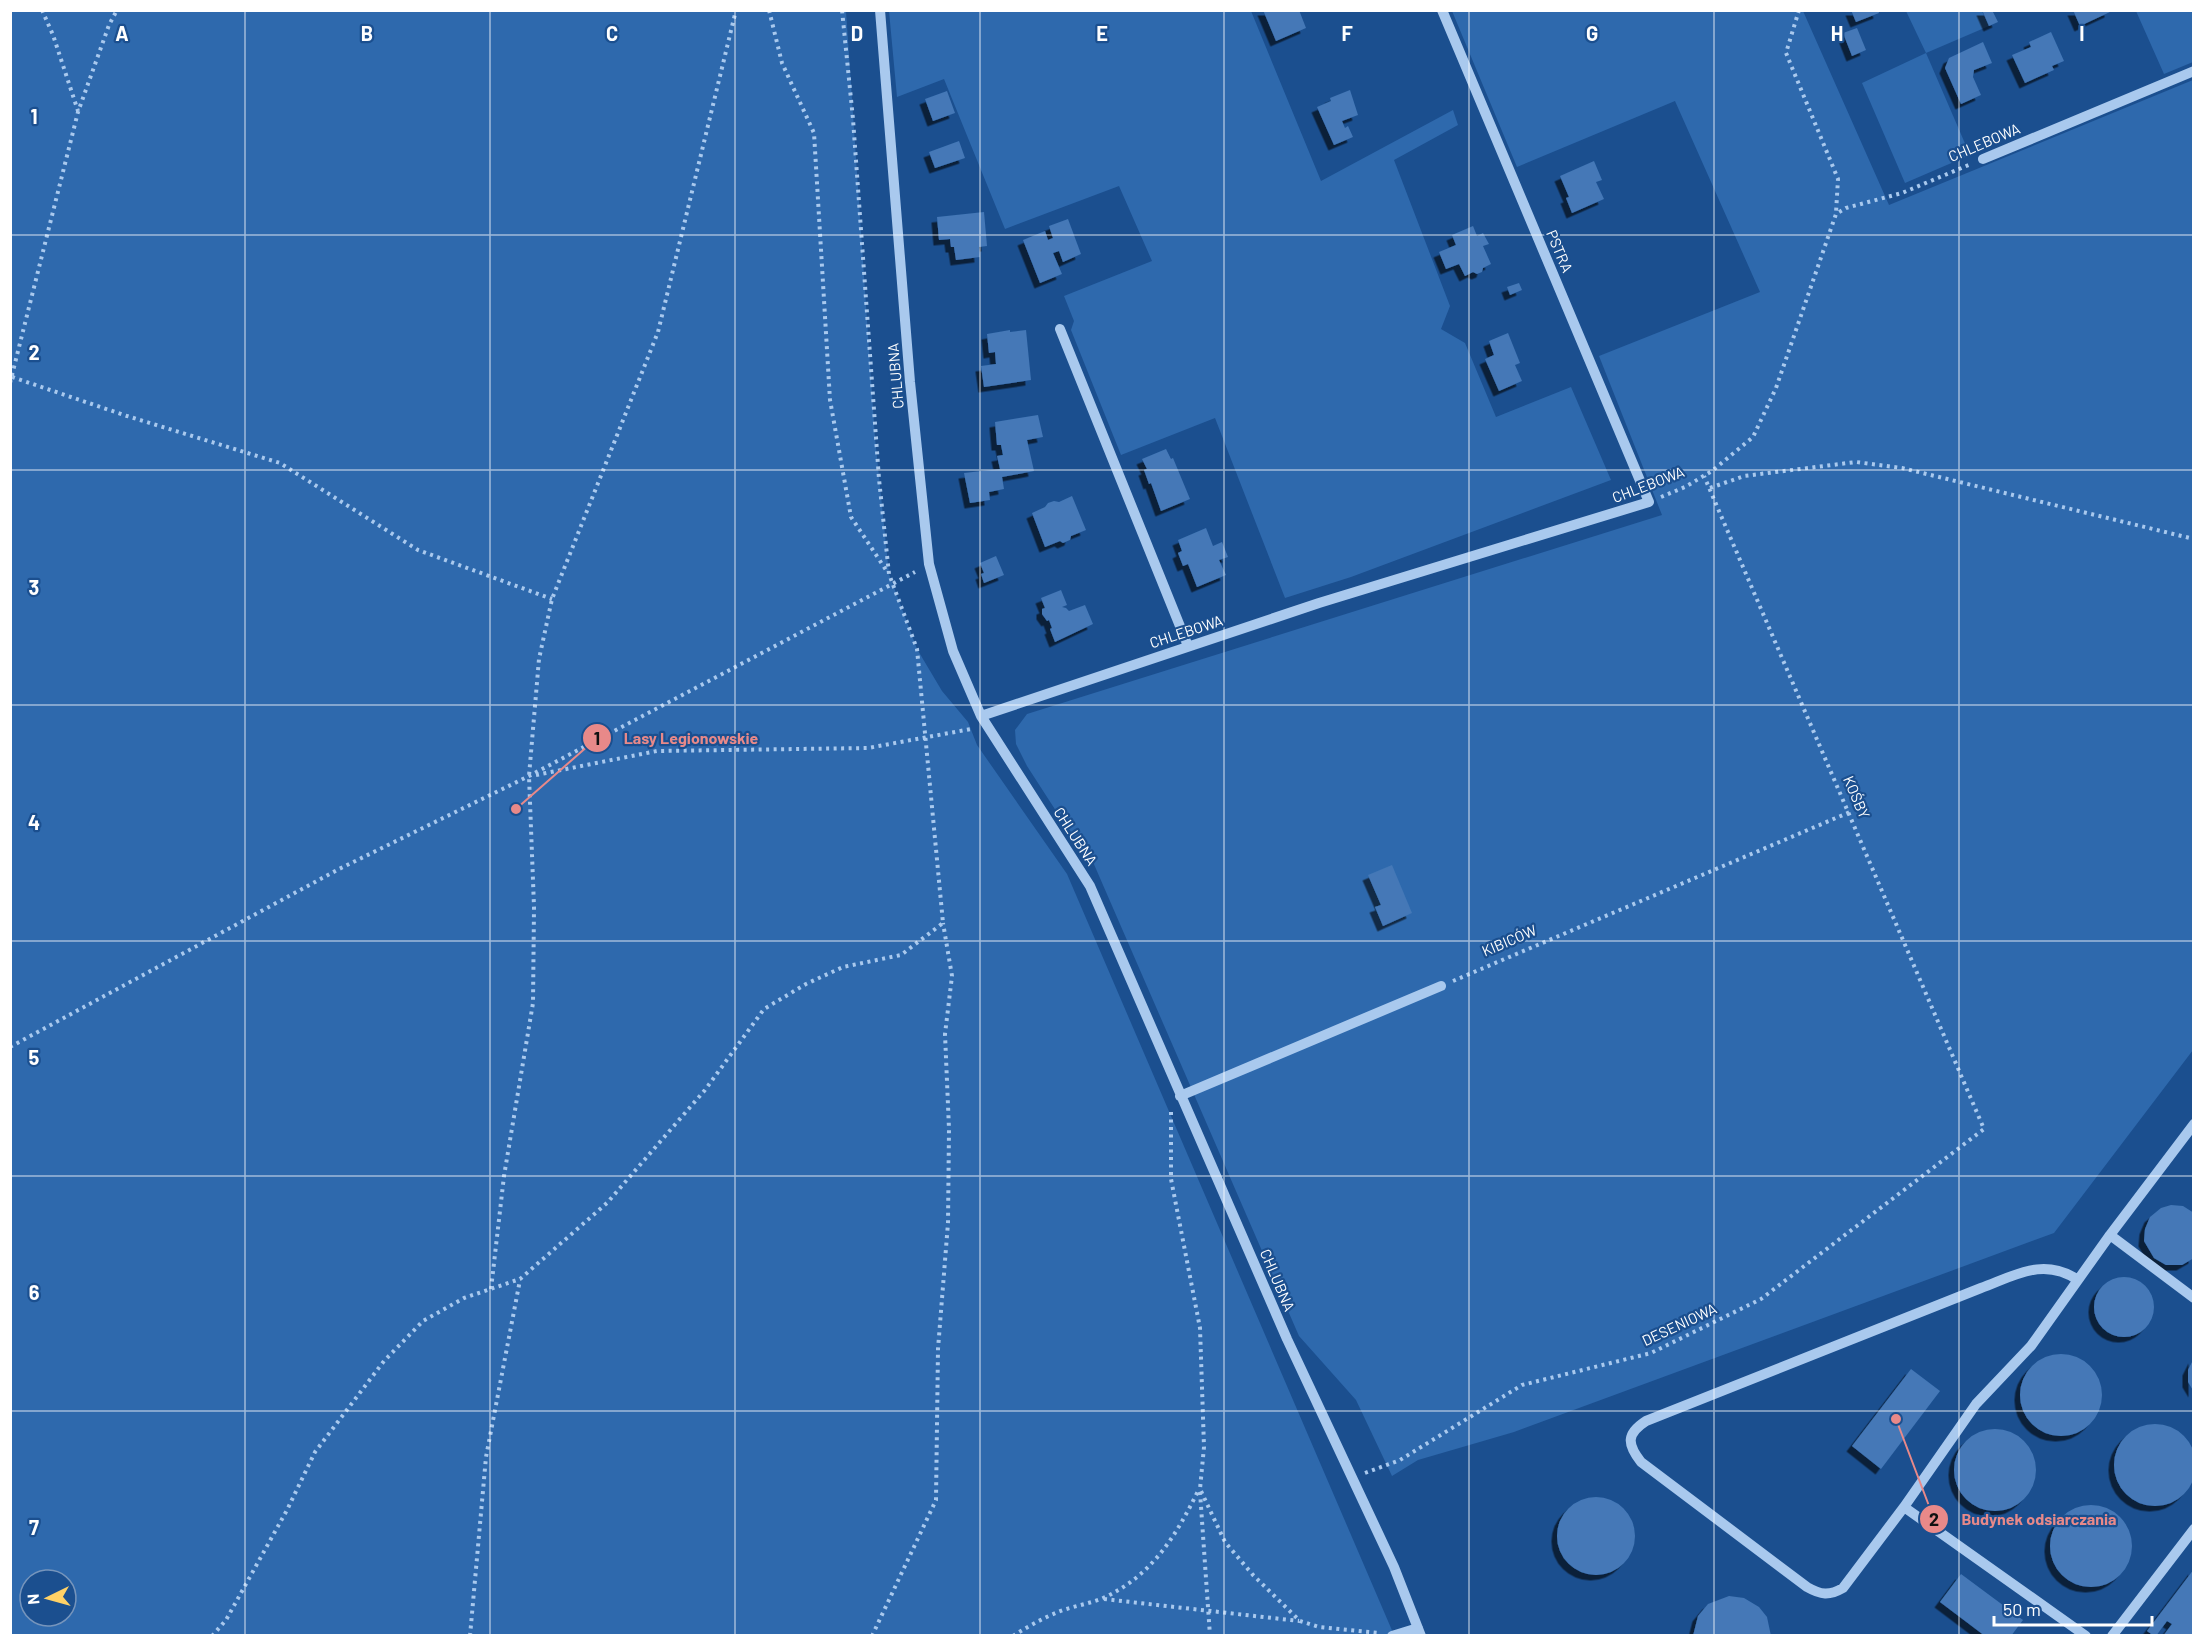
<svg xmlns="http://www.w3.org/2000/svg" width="2204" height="1646" viewBox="0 0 2204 1646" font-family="Barlow,sans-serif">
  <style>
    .green { fill: #2e69ad; fill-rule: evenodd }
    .building { fill: #4478b7; filter: url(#shadow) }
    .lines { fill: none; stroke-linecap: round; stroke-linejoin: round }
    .path { stroke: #a9c9ee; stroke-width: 4; stroke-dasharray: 3 4.5; stroke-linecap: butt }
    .minor { stroke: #a9c9ee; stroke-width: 10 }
    .grid { fill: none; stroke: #fff; stroke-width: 1.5; stroke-opacity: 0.55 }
    .labels { text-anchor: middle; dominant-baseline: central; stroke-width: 4.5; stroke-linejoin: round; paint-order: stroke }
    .street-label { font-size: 15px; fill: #fff; stroke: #1b4f8f }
    .grid-label { font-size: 20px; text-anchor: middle; font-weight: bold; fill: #fff; stroke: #1b4f8f; stroke-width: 4.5; stroke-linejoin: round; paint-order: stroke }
    .leader { fill: none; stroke: #e88989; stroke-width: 2 }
    .callout-dot { fill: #e88989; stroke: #1b4f8f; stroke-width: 2 }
    .mark-label { font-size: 18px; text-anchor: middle; font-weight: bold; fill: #111 }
    .callout-label { font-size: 16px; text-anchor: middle; font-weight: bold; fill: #e88989; stroke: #1b4f8f; stroke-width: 4.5; stroke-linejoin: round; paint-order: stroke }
  </style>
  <defs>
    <filter id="shadow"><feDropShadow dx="-5.5" dy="5.5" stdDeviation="0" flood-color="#0009"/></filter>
  </defs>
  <rect width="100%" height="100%" fill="#1b4f8f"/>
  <!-- green -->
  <path class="green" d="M11,11H846L875,438L889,574L917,649L942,691L968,722L977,745L1067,874L1394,1635L11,1636ZM30,1580H66V1616H30Z
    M889,11H1251L1321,181L1453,110L1458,125L1394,160L1450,306L1441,329L1465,343L1496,417L1571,387L1611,480L1351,577L1285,598L1215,418L1121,455L1071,330L1074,321L1064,296L1152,261L1119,186L1005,229L944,79L897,97Z
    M1452,11H1803L1889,205L2193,80V1050L2054,1233L1514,1432L1418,1460L1392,1476L1356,1400L1299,1336L1093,862L1058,814L1027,766L1016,744L1015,730L1027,714L1662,515L1599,356L1760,292L1675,101L1517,167Z
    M1906,11H1982L1989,26L1926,53L1970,155L1905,183L1862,83L1926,53Z
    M2136,11H2193V62L2164,74Z"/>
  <!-- building -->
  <path class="building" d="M1263,10H1299L1306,28L1276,41Z
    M1851,10H1878L1879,13L1856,22Z
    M1982,10H1992L1998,22L1989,26Z
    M2073,10H2110V12L2080,26Z
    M1857,28L1866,50L1852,56L1843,33Z
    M2051,32L2064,61L2052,66L2054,70L2025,83L2012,55L2031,47L2029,42Z
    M1983,42L1992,63L1974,70L1973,77L1981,95L1961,104L1945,68L1949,58Z
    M1350,90L1358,115L1342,121L1345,128L1348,126L1353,137L1334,145L1317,107L1331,101L1330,98Z
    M947,91L955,113L933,121L925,99Z
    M959,141L965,158L935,168L929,152Z
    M1594,161L1602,180L1596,182L1604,199L1572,213L1566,198L1569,197L1560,176Z
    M984,212L987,246L979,247L980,257L956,260L954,247H951L950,239L939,240L937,217Z
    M1068,219L1081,254L1063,262L1059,251L1053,253L1062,274L1040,283L1023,240L1045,231L1048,240L1053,238L1049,226Z
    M1473,226L1477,236L1483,233L1489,244L1483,246L1491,264L1483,268L1482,272L1477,274L1473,272L1465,276L1459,264L1446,269L1439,252L1456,245L1452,235Z
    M1519,283L1522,290L1510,295L1507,287Z
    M1010,330V332L1026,330L1031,380L984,387L981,366L996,364L995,352L989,353L987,334Z
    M1508,333L1520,363L1515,365L1522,381L1499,391L1485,359L1494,355L1489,341Z
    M1038,415L1043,437L1027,440L1034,471L1002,477L1004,489L989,492L990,500L970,503L964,473L1000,469L997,456L1003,455L1001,445H997L995,422Z
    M1166,449L1171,459L1173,458L1190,499L1161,511L1151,483L1149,484L1144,470L1147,469L1142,459Z
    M1072,496L1086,530L1071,536L1070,540L1063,543L1060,541L1045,547L1032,513L1045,507L1048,503L1054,501L1059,502Z
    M1206,528L1213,546L1222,542L1228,557L1219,560L1226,575L1197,587L1188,564L1183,566L1178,553L1182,551L1178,540Z
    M996,556L1004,575L984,583L981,574L984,573L980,563Z
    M1061,590L1067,605L1062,607L1066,608L1069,611L1085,605L1093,624L1055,642L1050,629L1052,628L1049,620L1047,621L1042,614V609L1045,608L1041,598Z
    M1392,865L1412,913L1383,926L1375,907L1381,905L1368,875Z
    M2171,1205L2183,1206L2194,1213V1258L2182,1265H2166L2154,1258L2144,1241L2145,1229L2150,1217L2161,1208Z
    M2094 1307a30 30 0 1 1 60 0a30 30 0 1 1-60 0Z
    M2020 1395a41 41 0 1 1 82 0a41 41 0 1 1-82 0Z
    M2194,1358V1392L2188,1382V1370Z
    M1911,1369L1940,1391L1881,1469L1852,1446Z
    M2114 1465a41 41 0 1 1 82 0a41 41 0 1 1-82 0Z
    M1954 1470a41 41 0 1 1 82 0a41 41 0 1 1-82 0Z
    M1557 1536a39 39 0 1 1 78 0a39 39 0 1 1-78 0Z
    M2050 1546a41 41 0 1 1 82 0a41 41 0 1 1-82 0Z
    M2194,1569V1636H2163L2172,1624L2167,1621L2156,1636H2154L2147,1631Z
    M1961,1574L2023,1620L2011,1636H1985L1940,1602Z
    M1729,1596L1744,1598L1759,1607L1767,1617L1771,1636H1693L1698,1616L1708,1604Z"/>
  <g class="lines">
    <!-- path -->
    <path class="path" d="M42,10L53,35L78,111
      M769,10L782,63L814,133L830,400L851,517L888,573
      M1799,10L1786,53L1838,179L1836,213
      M12,377L127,416L280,463L418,550L552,599
      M10,383L78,112L109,25L117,10
      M1710,488L1744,476L1856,462L1902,468L2194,539
      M1661,497L1685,487L1712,471L1753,437L1776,388L1836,214L1846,208L1902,193L1971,164
      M536,775L657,751L868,748L971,729
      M1453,981L1850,812
      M10,1047L339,869L529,776L915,572
      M1171,1112V1179L1200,1328L1204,1447L1200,1489L1225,1542L1253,1575L1300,1621L1319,1627L1380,1633
      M491,1289L504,1176L533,1003L534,907L529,776L539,659L552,599L658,332L736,10
      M1365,1473L1400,1460L1522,1385L1651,1353L1761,1299L1984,1129L1704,476
      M1200,1492L1210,1636
      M1104,1599L1299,1621
      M212,1636L226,1620L287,1510L315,1452L384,1361L423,1321L464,1298L520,1279L607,1203L705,1090L764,1009L806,984L843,967L901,955L943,923L917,649L889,574L879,479L853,119L842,10
      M470,1636L486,1457L520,1280
      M872,1636L936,1500L938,1349L948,1223L949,1129L945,1034L952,976L943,923
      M1013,1636C1027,1627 1043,1618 1058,1612C1073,1606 1089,1604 1103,1598C1152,1576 1176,1536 1199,1489"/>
    <!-- minor -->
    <path class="minor" d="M880,10L910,382L929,564L953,651L981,716L1090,886L1287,1339L1394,1567L1421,1636
      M1983,159L2194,71
      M1060,329L1188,646
      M981,716L1319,603L1649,502L1442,10
      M1180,1096L1441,986
      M2110,1235L2194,1298
      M2078,1280C2044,1257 2016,1275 1981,1288L1646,1421C1626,1434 1627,1444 1641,1462L1807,1587C1821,1595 1829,1596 1843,1588L1904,1507L1976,1404L2031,1346L2110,1235L2194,1124
      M1904,1507L2086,1636
      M1392,1636L1418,1628
      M2112,1636L2194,1529"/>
  </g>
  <!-- grid -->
  <path class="grid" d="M245,10V1636M490,10V1636M735,10V1636M980,10V1636M1224,10V1636M1469,10V1636M1714,10V1636M1959,10V1636M10,235H2194M10,470H2194M10,705H2194M10,941H2194M10,1176H2194M10,1411H2194"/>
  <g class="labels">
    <!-- street labels -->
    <g class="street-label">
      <text transform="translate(1984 142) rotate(-23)">CHLEBOWA</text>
      <text transform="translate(1560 251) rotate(67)">PSTRA</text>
      <text transform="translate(895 376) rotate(-95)">CHLUBNA</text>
      <text transform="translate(1648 484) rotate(-21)">CHLEBOWA</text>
      <text transform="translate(1186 631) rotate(-18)">CHLEBOWA</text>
      <text transform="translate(1857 797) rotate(67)">KOŚBY</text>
      <text transform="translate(1076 836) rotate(57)">CHLUBNA</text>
      <text transform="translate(1509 940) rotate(-23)">KIBICÓW</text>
      <text transform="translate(1278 1280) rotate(67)">CHLUBNA</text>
      <text transform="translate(1679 1324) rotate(-25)">DESENIOWA</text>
    </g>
  </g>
  <g class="grid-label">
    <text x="122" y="41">A</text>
    <text x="367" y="41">B</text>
    <text x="612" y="41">C</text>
    <text x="857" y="41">D</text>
    <text x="1102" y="41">E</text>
    <text x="1347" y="41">F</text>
    <text x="1592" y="41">G</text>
    <text x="1837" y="41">H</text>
    <text x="2082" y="41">I</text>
    <text x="34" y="124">1</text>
    <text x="34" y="360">2</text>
    <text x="34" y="595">3</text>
    <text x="34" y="830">4</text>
    <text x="34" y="1065">5</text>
    <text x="34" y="1300">6</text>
    <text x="34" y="1535">7</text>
  </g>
  <!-- callouts -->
  <path class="leader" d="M516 809L597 738M1896 1419L1934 1519"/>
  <g class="callout-dot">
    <circle cx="516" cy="809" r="6"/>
    <circle cx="1896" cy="1419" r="6"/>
    <circle cx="597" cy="738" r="15"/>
    <circle cx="1934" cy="1519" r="15"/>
  </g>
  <g class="mark-label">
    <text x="597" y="745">1</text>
    <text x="1934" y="1526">2</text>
  </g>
  <g class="callout-label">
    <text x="691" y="744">Lasy Legionowskie</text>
    <text x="2039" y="1525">Budynek odsiarczania</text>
  </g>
  <!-- border -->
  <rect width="2204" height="1646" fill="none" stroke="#ffffff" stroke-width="24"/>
  <!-- north arrow -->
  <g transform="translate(48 1598) rotate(265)"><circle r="28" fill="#1b4f8f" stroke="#7695bc" stroke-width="1.5"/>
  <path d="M0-4.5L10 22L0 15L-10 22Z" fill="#ffd166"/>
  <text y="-9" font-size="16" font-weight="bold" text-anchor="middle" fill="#ffffff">N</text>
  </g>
  <!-- scale -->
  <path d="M1994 1616v9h158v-9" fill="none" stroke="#ffffff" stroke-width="3"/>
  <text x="2003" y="1616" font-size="18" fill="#ffffff" stroke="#1b4f8f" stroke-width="4.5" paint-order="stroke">50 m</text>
</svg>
